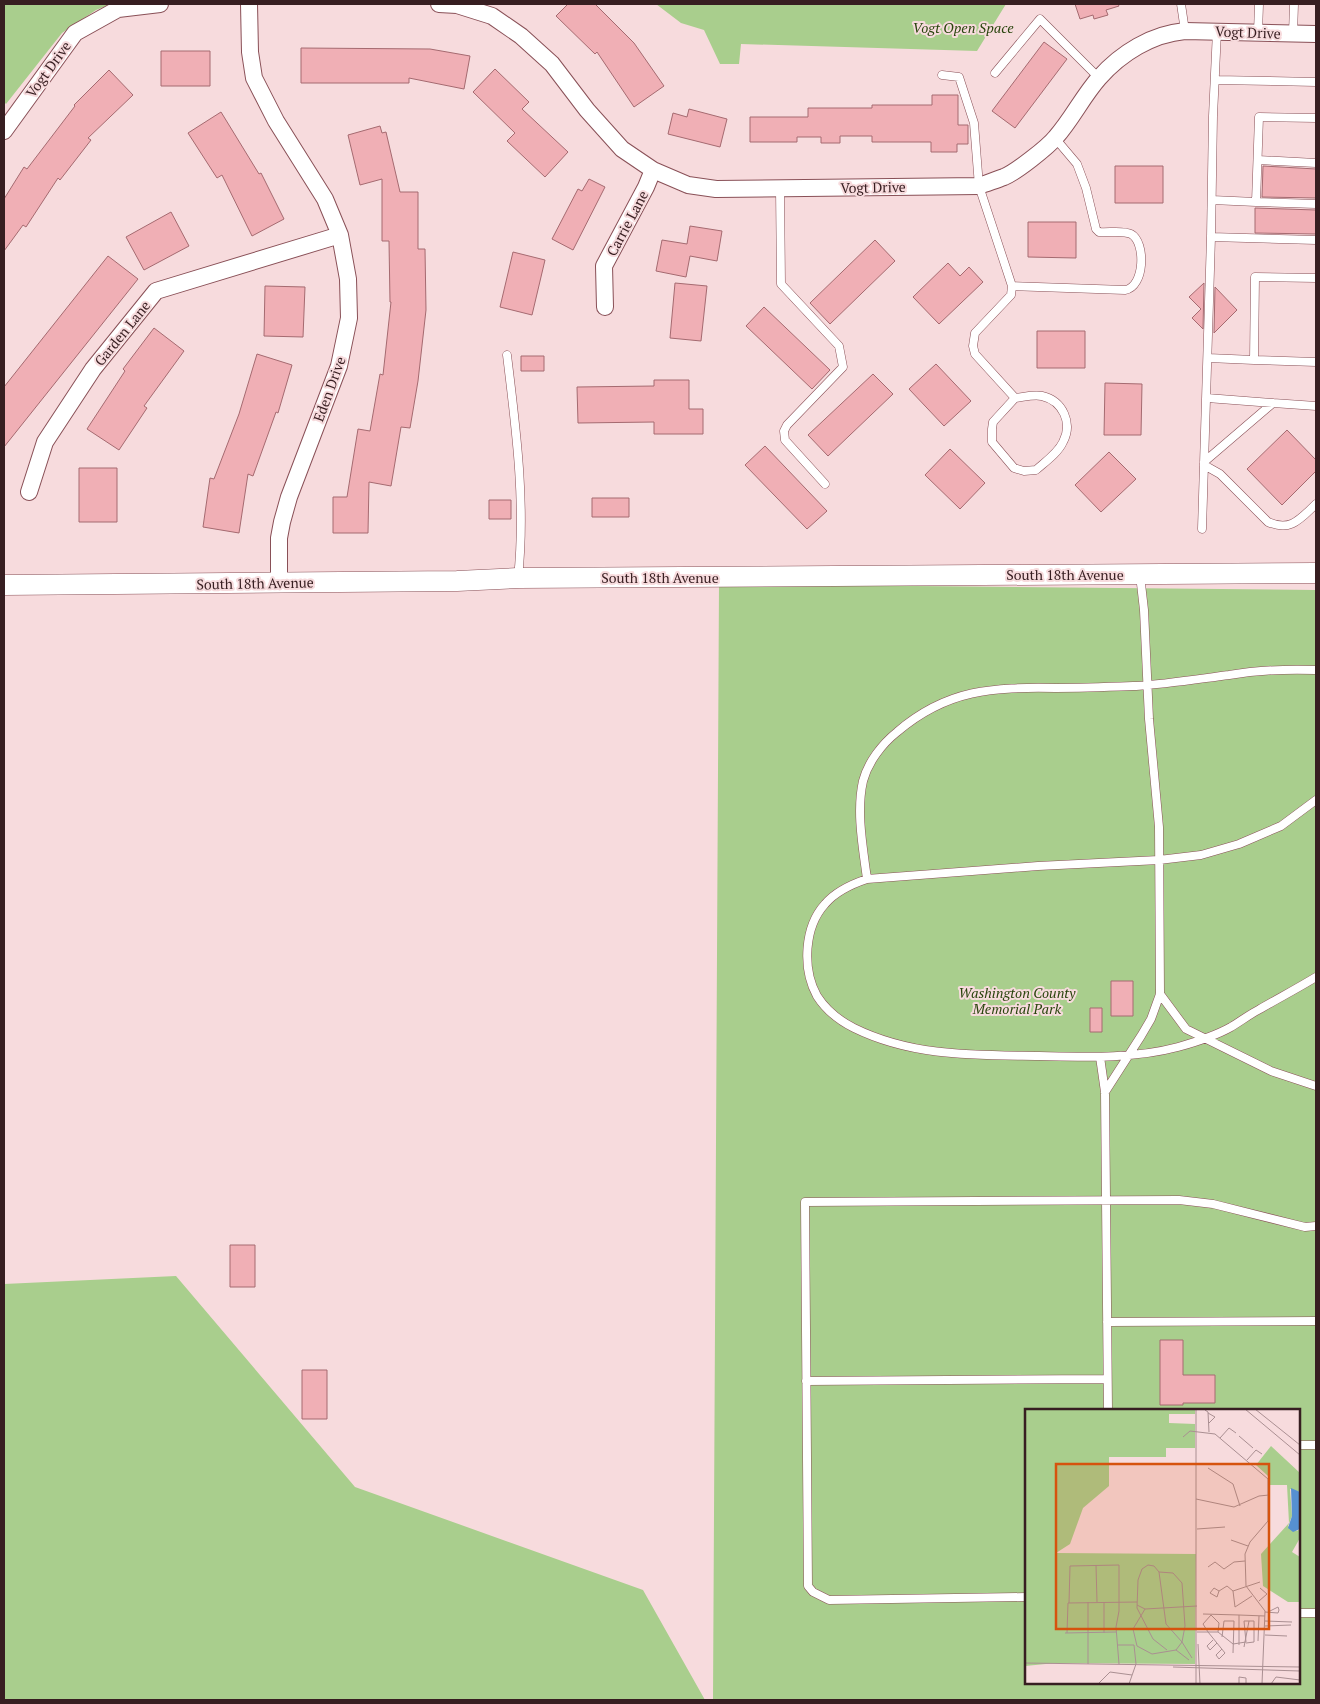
<svg xmlns="http://www.w3.org/2000/svg" width="1320" height="1704" viewBox="0 0 1320 1704" font-family="'PT Serif',serif">
  <style>
    .green { fill: #a9ce8d; fill-rule: evenodd }
    .building { fill: #f0afb5; stroke: #a56a70 }
    .lines { fill: none; stroke-linecap: round; stroke-linejoin: round }
    .service-casing { stroke: #895057; stroke-width: 9 }
    .minor-casing { stroke: #895057; stroke-width: 18 }
    .tertiary-casing { stroke: #895057; stroke-width: 21 }
    .service { stroke: #fff; stroke-width: 8 }
    .minor { stroke: #fff; stroke-width: 16 }
    .tertiary { stroke: #fff; stroke-width: 20 }
    .labels { text-anchor: middle; dominant-baseline: central; stroke-width: 4; stroke-linejoin: round; paint-order: stroke }
    .park-label { font-size: 14px; font-style: italic; fill: #28440c; stroke: #f7dbdd }
    .street-label { font-size: 14px; fill: #371e21; stroke: #f7dbdd }
    .inset-road { fill: none; stroke: #aa8f92; stroke-width: 1 }
    .view { fill: #d6530e; fill-opacity: 0.15; stroke: #d6530e; stroke-width: 2.5 }
    .inset-edge { fill: none; stroke: #371e21; stroke-width: 2.5 }
  </style>
  <rect width="100%" height="100%" fill="#f7dbdd"/>
  <!-- green -->
  <path class="green" d="M4,4H111L96,10L62,33L6,104L4,102Z
    M656,4H1006L977,51L741,44L739,64H720L704,30L681,23Z
    M719,584L1316,590V1700H713ZM1026,1410H1299V1683H1026Z
    M176,1276L355,1487L643,1590L705,1700H4V1284Z"/>
  <!-- building -->
  <path class="building" d="M568,4H595L634,43L664,86L634,107L597,52L595,54L556,16Z
    M1075,4H1118L1119,6L1106,10L1108,15L1094,19L1093,15L1080,19Z
    M1044,42L1067,59L1015,128L992,111Z
    M301,48L430,49L470,56L464,89L409,78V83H301Z
    M161,51H210V86H161Z
    M495,69L529,102L522,109L568,152L545,177L507,141L515,133L473,92Z
    M109,70L133,95L88,138L91,140L60,180L58,178L26,227L23,225L4,251V199L24,167L27,169L75,106L74,105Z
    M932,95H958V125H968V144H957V152H931V142H872V136H840V143H821V137H797V142H750V117H808V108H872V105H932Z
    M689,109L727,119L720,147L668,134L673,113L687,117Z
    M221,112L259,174L261,173L284,219L252,236L222,175L217,178L188,133Z
    M380,126L382,133L386,132L400,192H418V249H425L426,310L418,381L410,428L401,427L391,486L369,482L368,533H333V497H347L358,429L370,431L380,374L383,375L391,302H390L389,241H382V179L360,185L348,135Z
    M1115,166H1163V203H1115Z
    M1263,166L1316,169V198L1262,197Z
    M589,179L605,187L573,250L552,239L578,189L582,191Z
    M1255,208L1316,210V234L1255,233Z
    M171,212L189,246L144,270L126,237Z
    M1028,222H1076V258L1028,257Z
    M690,226L722,231L717,261L690,256L686,277L656,271L662,240L687,244Z
    M875,240L895,261L830,324L810,303Z
    M513,252L545,260L532,315L500,307Z
    M108,256L138,279L4,447V387Z
    M948,263L960,276L969,267L983,282L939,324L913,297Z
    M675,283L707,286L701,341L670,338Z
    M1204,283L1203,329L1192,318L1201,309L1189,297Z
    M265,286L305,287L303,337L264,336Z
    M1215,287L1237,310L1214,333Z
    M764,307L830,370L812,389L746,326Z
    M154,328L184,351L144,406L147,408L119,450L87,429L125,371L123,369Z
    M1037,331H1085V368H1037Z
    M257,354L292,365L278,413L276,412L253,476L248,474L239,533L203,527L210,478L214,479L239,414Z
    M521,356H544V371H521Z
    M936,364L971,401L944,426L909,389Z
    M873,374L893,394L828,456L808,435Z
    M654,380H689V409H703V434H654V422L578,423L577,387L654,386Z
    M1105,383L1142,384L1141,435H1104Z
    M1287,430L1316,460V471L1282,505L1247,469Z
    M765,446L827,511L807,529L745,465Z
    M950,449L985,483L960,509L925,475Z
    M1109,452L1136,479L1101,512L1075,485Z
    M79,468H117V522H79Z
    M592,498H629V517H592Z
    M489,500H511V519H489Z
    M1111,981H1133V1016H1111Z
    M1090,1008H1102V1032H1090Z
    M230,1245H255V1287H230Z
    M1160,1340H1183V1375H1215V1403H1183V1405H1160Z
    M302,1370H327V1419H302Z"/>
  <g class="lines">
    <defs>
      <path id="service" d="M1181,4L1185,31
        M1217,31L1213,116L1211,237L1316,240
        M1258,33L1259,4
        M1293,34L1294,4
        M995,73L1040,19L1099,78
        M942,75L959,77L974,123L979,186L1012,286L1011,295L975,333L973,346L975,354L1015,398L993,422L992,429V442L1014,468L1024,471L1036,470C1045,462 1058,453 1063,442C1073,423 1063,401 1042,396C1034,394 1024,397 1015,398
        M1216,80L1316,82
        M1316,118L1259,117L1256,202L1316,204
        M1258,160L1316,163
        M780,188L781,284L839,346L843,367L787,425L784,431L785,440L825,484
        M1212,200L1256,202
        M1316,278L1255,277L1254,360L1316,362
        M1012,286L1125,290C1145,287 1146,242 1131,234C1123,230 1108,233 1099,232L1096,229L1086,188L1077,164L1055,138
        M507,355C516,429 526,504 518,578
        M1208,358L1254,360
        M1207,398L1273,403
        M1204,462L1273,403L1316,406
        M1204,465L1220,474L1268,522C1291,532 1300,519 1316,504
        M1202,529L1211,237
        M1316,800L1281,826L1239,844L1201,855L1159,860L1038,866L867,879C852,884 836,891 825,904C804,927 802,969 817,996C826,1010 840,1021 854,1028C913,1057 975,1055 1039,1056C1086,1057 1133,1059 1178,1047C1196,1042 1215,1036 1231,1027C1241,1021 1250,1014 1260,1009C1279,998 1298,988 1316,977
        M867,879C863,848 856,812 863,781C868,762 882,744 897,732C947,689 993,687 1056,688C1083,688 1109,687 1136,686C1167,684 1198,679 1229,675C1258,670 1287,669 1316,670
        M1160,994L1186,1029L1271,1071L1316,1086
        M1100,1057L1105,1092L1108,1410
        M1105,1092L1141,1036L1151,1019L1160,994L1159,827L1149,719L1144,610L1140,575
        M1107,1322L1316,1321
        M806,1381L1107,1379
        M1299,1445H1316
        M1026,1597L829,1600L813,1592L808,1586L805,1202L1179,1200L1213,1204L1305,1227L1316,1226
        M1299,1613H1316"/>
      <path id="minor" d="M249,4L250,52L254,78L276,121L325,199L340,235L348,279L349,318L339,366L289,497L282,522L279,538V582
        M439,4L457,5L492,16L521,36L552,64L587,110L622,149L653,170L688,185L716,189L979,186C987,183 996,180 1004,177C1016,172 1048,147 1056,137C1072,119 1083,96 1099,78C1121,53 1152,34 1185,31L1316,34
        M4,131L75,33L118,9L160,4
        M605,307L604,266L646,187L653,170
        M29,492L45,442L93,369L156,291L340,235"/>
      <path id="tertiary" d="M4,585L457,581L518,578L1316,573"/>
    </defs>
    <!-- service casing -->
    <use href="#service" class="service-casing"/>
    <!-- minor casing -->
    <use href="#minor" class="minor-casing"/>
    <!-- tertiary casing -->
    <use href="#tertiary" class="tertiary-casing"/>
    <!-- service -->
    <use href="#service" class="service"/>
    <!-- minor -->
    <use href="#minor" class="minor"/>
    <!-- tertiary -->
    <use href="#tertiary" class="tertiary"/>
  </g>
  <g class="labels">
    <!-- park labels -->
    <g class="park-label">
      <text x="963" y="27">Vogt Open Space</text>
      <text x="1017" y="992">Washington County<tspan x="1017" dy="16">Memorial Park</tspan></text>
    </g>
    <!-- street labels -->
    <g class="street-label">
      <text transform="translate(1248 32) rotate(2)">Vogt Drive</text>
      <text transform="translate(48 69) rotate(-54)">Vogt Drive</text>
      <text transform="translate(873 187) rotate(-1)">Vogt Drive</text>
      <text transform="translate(627 223) rotate(-62)">Carrie Lane</text>
      <text transform="translate(122 333) rotate(-51)">Garden Lane</text>
      <text transform="translate(329 389) rotate(-70)">Eden Drive</text>
      <text x="1065" y="574">South 18th Avenue</text>
      <text x="660" y="577">South 18th Avenue</text>
      <text transform="translate(255 583) rotate(-1)">South 18th Avenue</text>
    </g>
  </g>
  <!-- overview -->
  <g transform="translate(1025 1409)">
    <rect width="275" height="275" fill="#f7dbdd"/>
    <path d="M0,0H170V5H144V14L170,15V39H141V48H84V77L58,99L45,135L31,144L171,145L170,255L31,254L0,257ZM246,37L275,64V83L265,80L267,107L263,117L272,122L275,120V129L267,143L275,148V193H263L238,177L236,145L264,114L262,76H245L243,67L231,56Z" fill="#a9ce8d"/>
    <path d="M266,79L275,83V120L268,123L263,119L267,107Z" fill="#5690d1"/>
    <path class="inset-road" d="M171,0V275M220,0L275,46M230,0L275,36M180,1L183,3L184,23M183,4L190,8L184,14M214,27L228,39M158,28L165,22L190,25L243,70V112L225,133L220,145L221,177L240,202L237,275M195,29L204,19L211,24M222,51L231,41L237,45M183,59L208,75L215,97M171,90L209,98L234,87L244,86M172,120L200,118M206,131L223,137M71,156L72,193M183,158L190,153L199,160L209,153L220,152M134,163L148,164L157,174L160,217L157,233L167,249M194,182L192,188L185,184L189,179L194,182L202,177L208,182L235,173M208,182L210,198L227,187M234,192L242,185L235,179M63,193V255M79,193V224M44,194L45,157L94,156V202L91,218L94,255M112,196L120,200L172,197M120,200L108,220L112,237L127,245L151,241L164,251M240,203L253,204L254,201L253,198L243,203M178,205L214,206M186,206L178,215L183,223H193L208,235L221,233L219,212H229V233L221,234M186,206L194,214L193,223M240,212L267,213M240,217L266,216M172,223H183L200,244L194,250L191,246L197,240M40,224L91,223M42,224L43,194L112,193M240,226L262,227M197,228L199,212H209L208,244M188,231L182,237L185,241L192,234M233,232L234,207M173,235L175,275M92,236H109M214,236V206L240,207M219,238L224,212M142,241L128,230L112,199L113,171L117,160L123,156L129,157L134,163L141,215L157,233L151,241M0,254L275,258M148,258L275,262M73,275L85,263L107,266M104,275L111,255L109,236M214,275V268L221,269V275M246,275L251,268L275,271"/>
    <path class="view" d="M31,55H244V220H31Z"/>
    <rect width="275" height="275" class="inset-edge"/>
  </g>
  <!-- border -->
  <rect width="1320" height="1704" fill="none" stroke="#371e21" stroke-width="10"/>
</svg>
